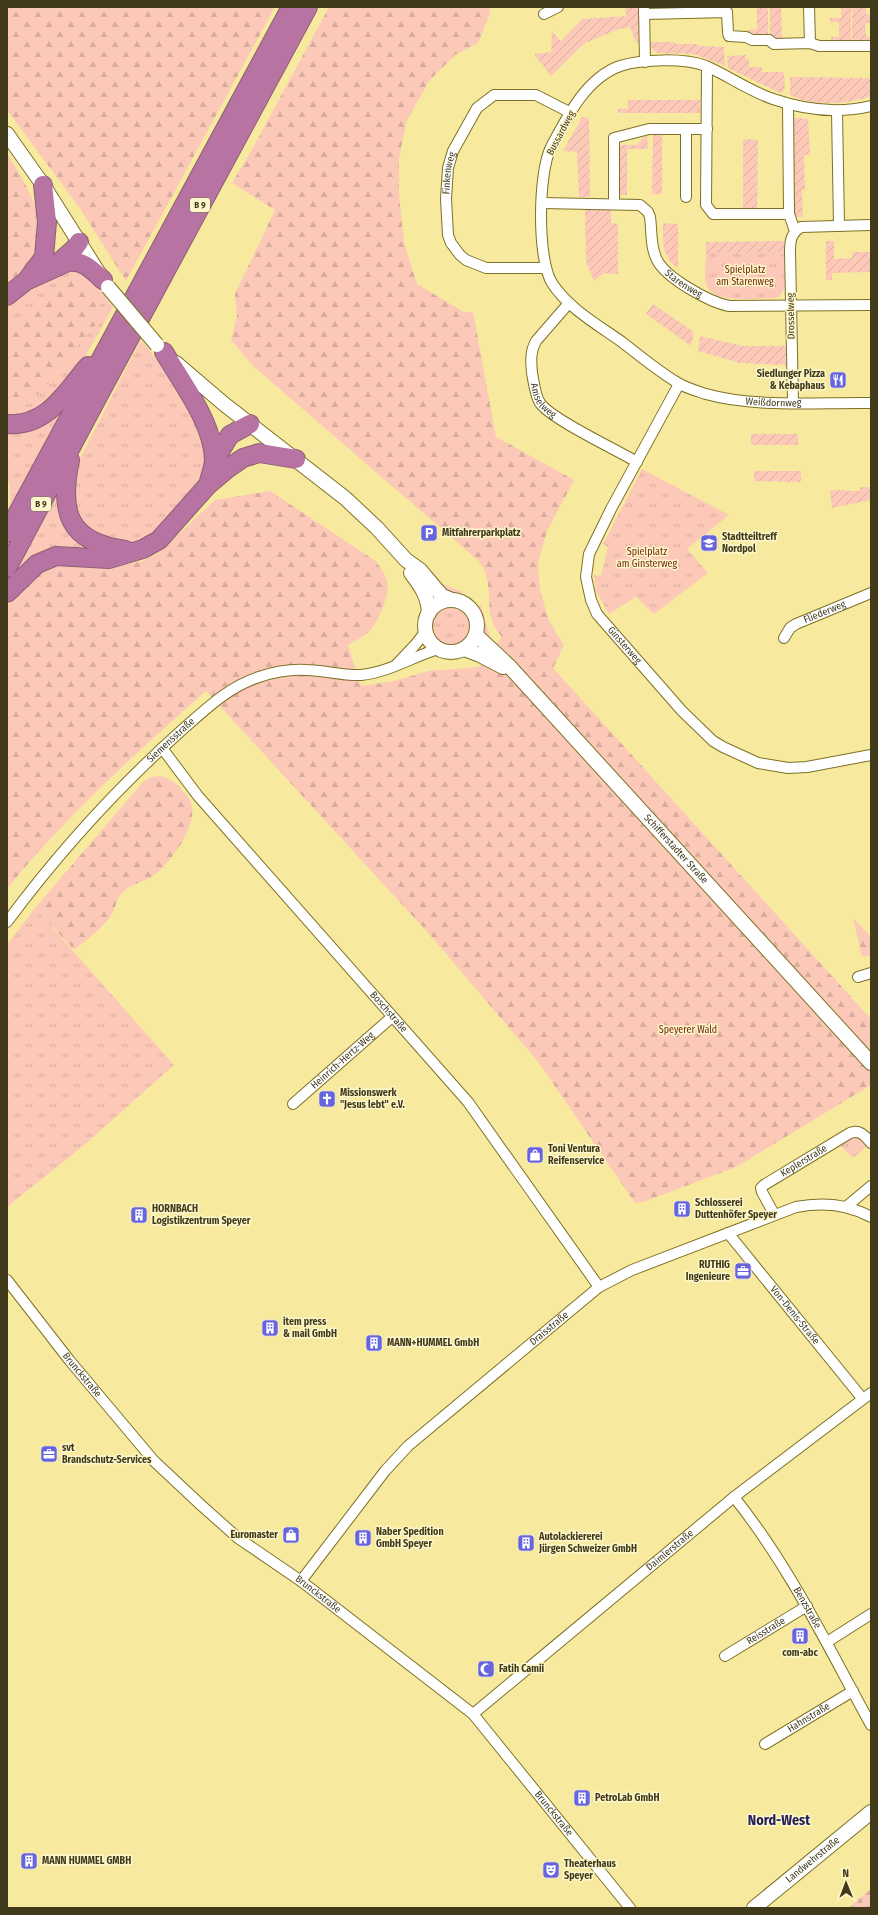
<svg xmlns="http://www.w3.org/2000/svg" width="878" height="1915" viewBox="0 0 878 1915" font-family="'Fira Sans Condensed',sans-serif">
  <style>
    .grass { fill: url(#grass-tufts) }
    .forest { fill: url(#forest-firs) }
    .cemetery { fill: url(#cemetery-stones) }
    .garden { fill: url(#garden-furrows) }
    .lines { fill: none; stroke-linecap: round; stroke-linejoin: round }
    .street-casing { stroke: #7e7125; stroke-width: 12 }
    .secondary-casing { stroke: #7e7125; stroke-width: 16 }
    .highway-casing { stroke: #8d5f72; stroke-width: 20 }
    .street { stroke: #fff; stroke-width: 10 }
    .secondary { stroke: #fff; stroke-width: 14 }
    .highway { stroke: #b773a1; stroke-width: 18 }
    .secondary-bridge-casing { stroke: #7e7125; stroke-width: 16; stroke-linecap: butt }
    .secondary-bridge { stroke: #fff; stroke-width: 14 }
    .labels { text-anchor: middle; dominant-baseline: central; stroke-width: 3; stroke-linejoin: round; paint-order: stroke }
    .shield { fill: #fef7cb; stroke: #797350; stroke-width: 1 }
    .shield-label { font-size: 9px; font-weight: bold; fill: #403a1b }
    .street-label { font-size: 10px; fill: #403a1b; stroke: #fef7cb }
    .park-label { font-size: 10px; fill: #71290c; stroke: #fef7cb }
    .poi-label { font-size: 10px; font-weight: bold; fill: #403a1b; stroke: #fef7cb; text-anchor: start }
    .district-label { font-size: 14px; font-weight: bold; fill: #23215a; stroke: #fef7cb }
  </style>
  <defs>
    <pattern id="grass-tufts" width="24" height="20" patternUnits="userSpaceOnUse"><rect width="24" height="20" fill="#fcc9b8"/><path d="M3 7l-1-3M5 7V3M7 7l1-3M15 17l-1-3M17 17v-4M19 17l1-3" fill="none" stroke="#d9ad9e"/></pattern>
    <pattern id="forest-firs" width="22" height="20" patternUnits="userSpaceOnUse"><rect width="22" height="20" fill="#fcc9b8"/><path d="M5 1l3.5 6h-7zM16 11l3.5 6h-7z" fill="#d9ad9e"/></pattern>
    <pattern id="cemetery-stones" width="16" height="16" patternUnits="userSpaceOnUse"><rect width="16" height="16" fill="#fcc9b8"/><path d="M2 7V4a2 2 0 0 1 4 0v3zM10 15v-3a2 2 0 0 1 4 0v3z" fill="#d9ad9e"/></pattern>
    <pattern id="garden-furrows" width="10" height="10" patternUnits="userSpaceOnUse"><rect width="10" height="10" fill="#fcc9b8"/><path d="M-1 1l2-2M0 10L10 0M9 11l2-2" fill="none" stroke="#d9ad9e"/></pattern>
  </defs>
  <rect width="100%" height="100%" fill="#f7ea9e"/>
  <!-- grass -->
  <path class="grass" d="M784,252L785,287L780,296L775,298C759,298 711,305 706,284C704,275 706,262 706,253Z
    M73,264L99,287L113,307C101,328 65,398 45,409C34,415 19,417 7,420V404C34,417 72,350 87,334C91,329 96,325 101,321L68,276L38,305L7,330V303C30,293 50,276 73,264Z
    M141,340L178,387L208,450L203,480L167,523L140,542L124,546L90,536L70,502L77,464Z
    M68,400L10,508V489L7,475V428Z
    M642,469L729,515L687,549L708,573L654,614L636,597L609,614L596,591L594,575L601,576L608,547L603,544Z
    M61,484L60,494L102,551L10,581Z
    M404,547L442,584L463,592L457,596L439,588Z
    M480,604C485,613 485,625 490,635L487,641C481,632 476,614 480,604Z
    M430 625a21 21 0 1 1 42 0a21 21 0 1 1-42 0Z
    M35,908L174,1065L83,1146L7,1207V945Z
    M852,1135L860,1136L868,1145L853,1158L840,1145Z"/>
  <!-- forest -->
  <path class="forest" d="M7,7H275L126,281L81,210L7,110Z
    M329,7H489L490,14L478,43L455,55L429,81L407,120L399,158V194L404,243L417,284L464,312H473L496,437L574,480L547,531L538,564L540,590L549,621L564,645L553,668L871,1019V1085L736,1167L646,1201L635,1203L539,1063L430,935L206,691C136,753 66,816 7,889V606L36,572L59,563L108,567L143,561L157,554L215,500L270,491L374,560C380,566 385,573 387,581C390,594 379,620 371,630C364,636 356,641 348,645L361,686L394,681L428,671L479,667L502,637C483,616 493,599 486,575C485,570 481,565 479,561L254,367L231,340L237,316L235,294L275,210L232,183L250,153Z
    M7,153C21,177 54,225 37,253C30,266 18,275 7,284Z
    M68,276C94,280 100,298 101,321C96,325 91,329 87,334C72,350 34,417 7,404V330L38,305Z
    M158,776C173,778 178,785 187,796C205,816 173,860 156,874C146,882 131,883 122,893C117,898 116,906 113,912C105,927 87,939 74,950L35,908L143,782L151,777Z
    M853,918L871,937V955L862,957Z"/>
  <!-- cemetery -->
  <path class="cemetery" d="M871,1889V1908H848Z"/>
  <!-- garden -->
  <path class="garden" d="M626,7H639V42L636,43L630,27L619,29L585,43L551,76L534,54L551,52L552,31L561,41L582,19L626,16Z
    M757,7H768V34H751L748,32V30L757,29Z
    M770,7H781L782,39H775L770,35Z
    M838,7H851V41H831V37H839V22H830V18H841V7Z
    M852,7H866V14H871V23H865L866,37H871V41H852Z
    M650,42H675V44H699V46L724,47L725,66L694,54L657,53L652,49Z
    M746,55V59H749V67H762V72H784L785,89L781,93L774,90L728,68L727,56Z
    M790,77L871,78V96C848,105 812,106 790,95Z
    M628,100H700V113H618V109H628Z
    M582,117L589,118L590,197H579L577,152L563,151Z
    M791,117L808,119L810,155H804L805,190H802L803,217H796L793,212Z
    M653,133H662V194H652Z
    M647,134L648,149H627V195H619L618,145H636Z
    M743,139L758,140L757,210H743Z
    M585,209H611V223L618,224V274L605,273L594,281L586,262Z
    M663,223L678,224V268C661,257 663,242 663,223Z
    M784,241V252L706,253V242Z
    M826,241H834V259L852,258V252H871V272L832,273V280H826Z
    M653,304L694,332L691,346L646,314Z
    M700,336L743,346H786V365L740,363L698,351Z
    M751,434H798V445H751Z
    M754,471H801V482L754,481Z
    M861,487H871V500L832,508L830,490L860,491Z"/>
  <g class="lines">
    <defs>
      <g id="street">
        <path d="M644,7L645,62"/>
        <path d="M809,7L810,43"/>
        <path d="M544,14L558,7"/>
        <path d="M644,14L727,12L728,33L729,36L746,37L752,40H769L774,44L810,43L819,46H871"/>
        <path d="M707,67L706,205L713,214H789"/>
        <path d="M788,104L789,214L795,231"/>
        <path id="s1" d="M871,106C838,114 805,110 773,99C749,91 729,76 706,66C685,58 642,59 620,66C586,78 567,117 551,147C538,173 537,259 552,283C568,308 598,325 622,342C640,356 658,371 678,383C686,388 697,391 706,394C755,408 819,402 871,403"/>
        <path d="M837,111L839,226"/>
        <path d="M686,197V129"/>
        <path id="s2" d="M542,203L640,205L648,212L650,217C652,231 650,246 657,260C666,278 709,302 729,306L871,305"/>
        <path d="M614,203V138L649,129H707"/>
        <path id="s3" d="M546,268H486L466,260L460,255L451,243L448,235L446,199L448,168L453,151L477,108L494,95H536L571,113"/>
        <path id="s4" d="M569,303L536,341C530,352 531,361 532,373C534,383 535,395 540,403C551,419 617,450 637,462"/>
        <path id="s5" d="M679,384L611,509L589,554L586,577L591,600L597,614L682,711L713,741L723,747L758,763L788,768L807,767L871,755"/>
        <path d="M793,402L790,252C790,241 791,233 801,227L871,225"/>
        <path id="s6" d="M784,638L790,628L796,624L871,593"/>
        <path d="M397,664L415,645L426,631"/>
        <path id="s7" d="M162,748L198,796L468,1102L599,1287"/>
        <path id="s8" d="M7,922C59,852 117,788 182,730C206,709 228,687 259,677C274,672 290,669 306,670C325,670 342,676 361,675C389,672 412,657 438,649"/>
        <path d="M858,977L871,973"/>
        <path id="s9" d="M293,1104L392,1017"/>
        <path d="M847,1206L871,1186"/>
        <path id="s10" d="M774,1214L762,1192L761,1188L764,1185L850,1133C860,1129 865,1136 871,1143"/>
        <path id="s11" d="M728,1233L862,1398"/>
        <path id="s12" d="M7,1280L70,1361L154,1461L202,1506L238,1538L301,1581L473,1714L630,1908"/>
        <path id="s13" d="M734,1497C790,1567 828,1647 871,1725"/>
        <path id="s14" d="M301,1581L385,1471L408,1446L599,1287L632,1270L796,1207C822,1202 848,1204 871,1217"/>
        <path d="M827,1642L871,1614"/>
        <path id="s15" d="M725,1656L807,1606"/>
        <path id="s16" d="M473,1714L734,1497L871,1393"/>
        <path id="s17" d="M765,1744L853,1691"/>
      </g>
      <g id="secondary">
        <path d="M7,134L43,185L98,272"/>
        <path d="M176,363L224,404L345,498L377,528L406,560L420,570L442,596L452,600"/>
        <path d="M411,573C421,586 428,596 429,613"/>
        <circle cx="451" cy="626" r="26"/>
        <path id="s18" d="M476,635L509,666L871,1063"/>
        <path d="M464,649L480,655L503,667"/>
        <path id="s19" d="M754,1908L871,1812"/>
      </g>
      <path id="highway" d="M57,264L74,249L79,242
        M27,280L44,257L47,222L43,185
        M7,296L26,281L68,262C84,260 92,270 103,280
        M164,352C182,383 214,424 214,461C213,469 210,477 208,485
        M7,424C47,427 65,393 88,366
        M70,460C59,512 68,542 125,550
        M214,461L230,435L250,424
        M7,533L291,7
        M7,568L94,404L308,7
        M7,593L37,564L56,556L109,559L143,549L159,540L208,485L227,469L243,458L259,453L296,459"/>
    </defs>
    <!-- street casing -->
    <use href="#street" class="street-casing"/>
    <!-- secondary casing -->
    <use href="#secondary" class="secondary-casing"/>
    <!-- highway casing -->
    <use href="#highway" class="highway-casing"/>
    <!-- street -->
    <use href="#street" class="street"/>
    <!-- secondary -->
    <use href="#secondary" class="secondary"/>
    <!-- highway -->
    <use href="#highway" class="highway"/>
    <defs>
      <path id="secondary-bridge" d="M108,287L157,345"/>
    </defs>
    <!-- secondary-bridge casing -->
    <use href="#secondary-bridge" class="secondary-bridge-casing"/>
    <!-- secondary-bridge -->
    <use href="#secondary-bridge" class="secondary-bridge"/>
  </g>
  <!-- icons -->
  <defs>
    <symbol id="restaurant-square" viewBox="-11 -11 22 22"><rect x="-9" y="-9" width="18" height="18" rx="4" fill="#6664de" stroke="#fef7cb"/><path d="M-5-6h1v4h1v-4h1v4h1v-4h1v5L-1.5 .5V6h-2V.5L-5-1ZM5-6V6H3V1.5H1.5Q1.5-4 5-6Z" fill="#fff"/></symbol>
    <symbol id="parking-square" viewBox="-11 -11 22 22"><rect x="-9" y="-9" width="18" height="18" rx="4" fill="#6664de" stroke="#fef7cb"/><path d="M-3.5-5.5H1a3.5 3.5 0 0 1 0 7H-1V5.5H-3.5ZM-1-3.4V-.6H.8a1.4 1.4 0 0 0 0-2.8Z" fill="#fff"/></symbol>
    <symbol id="school-square" viewBox="-11 -11 22 22"><rect x="-9" y="-9" width="18" height="18" rx="4" fill="#6664de" stroke="#fef7cb"/><path d="M0-5L7-2L0 1L-7-2ZM-4 1L0 2.5L4 1V4Q0 6-4 4Z" fill="#fff"/></symbol>
    <symbol id="church-square" viewBox="-11 -11 22 22"><rect x="-9" y="-9" width="18" height="18" rx="4" fill="#6664de" stroke="#fef7cb"/><path d="M-1.2-6h2.4v3.5h3.3v2.4h-3.3V6h-2.4V-.1h-3.3v-2.4h3.3Z" fill="#fff"/></symbol>
    <symbol id="shop-square" viewBox="-11 -11 22 22"><rect x="-9" y="-9" width="18" height="18" rx="4" fill="#6664de" stroke="#fef7cb"/><path d="M-5-2.5h2.3a2.7 3.5 0 0 1 5.4 0H5L5.5 6h-11ZM-1.5-2.5h3a1.5 2.3 0 0 0-3 0Z" fill="#fff"/></symbol>
    <symbol id="building-square" viewBox="-11 -11 22 22"><rect x="-9" y="-9" width="18" height="18" rx="4" fill="#6664de" stroke="#fef7cb"/><path d="M-4-6H4V6H1V3H-1V6H-4ZM-2.5-4.3h1.7v1.8h-1.7ZM.8-4.3h1.7v1.8H.8ZM-2.5-1h1.7V.8h-1.7ZM.8-1h1.7V.8H.8Z" fill="#fff"/></symbol>
    <symbol id="office-square" viewBox="-11 -11 22 22"><rect x="-9" y="-9" width="18" height="18" rx="4" fill="#6664de" stroke="#fef7cb"/><path d="M-6-3h4V-5.5h4V-3h4V5H-6ZM-1-4.5V-3h2v-1.5ZM-6 0V1H6V0Z" fill="#fff"/></symbol>
    <symbol id="mosque-square" viewBox="-11 -11 22 22"><rect x="-9" y="-9" width="18" height="18" rx="4" fill="#6664de" stroke="#fef7cb"/><path d="M3.5-4.9A6 6 0 1 0 3.5 4.9A5 5 0 1 1 3.5-4.9Z" fill="#fff"/></symbol>
    <symbol id="theatre-square" viewBox="-11 -11 22 22"><rect x="-9" y="-9" width="18" height="18" rx="4" fill="#6664de" stroke="#fef7cb"/><path d="M-5-5.5Q0-4 5-5.5V0Q5 5 0 6Q-5 5-5 0ZM-3.3-2.5H-1v1.5H-3.3ZM1-2.5H3.3v1.5H1ZM-2.8 1Q0 5.5 2.8 1Z" fill="#fff"/></symbol>
  </defs>
  <g fill-rule="evenodd">
    <use href="#restaurant-square" x="828" y="370" width="20" height="20"/>
    <use href="#parking-square" x="419" y="523" width="20" height="20"/>
    <use href="#school-square" x="699" y="533" width="20" height="20"/>
    <use href="#church-square" x="317" y="1089" width="20" height="20"/>
    <use href="#shop-square" x="525" y="1145" width="20" height="20"/>
    <use href="#building-square" x="672" y="1199" width="20" height="20"/>
    <use href="#building-square" x="129" y="1205" width="20" height="20"/>
    <use href="#office-square" x="733" y="1261" width="20" height="20"/>
    <use href="#building-square" x="260" y="1318" width="20" height="20"/>
    <use href="#building-square" x="364" y="1333" width="20" height="20"/>
    <use href="#office-square" x="39" y="1444" width="20" height="20"/>
    <use href="#shop-square" x="281" y="1525" width="20" height="20"/>
    <use href="#building-square" x="353" y="1528" width="20" height="20"/>
    <use href="#building-square" x="516" y="1533" width="20" height="20"/>
    <use href="#building-square" x="790" y="1626" width="20" height="20"/>
    <use href="#mosque-square" x="476" y="1659" width="20" height="20"/>
    <use href="#building-square" x="572" y="1788" width="20" height="20"/>
    <use href="#building-square" x="19" y="1851" width="20" height="20"/>
    <use href="#theatre-square" x="541" y="1860" width="20" height="20"/>
  </g>
  <g class="labels">
    <!-- shield labels -->
    <g class="shield">
      <rect x="190" y="198" width="20" height="14" rx="3"/>
      <rect x="31" y="497" width="20" height="14" rx="3"/>
    </g>
    <g class="shield-label">
      <text x="200" y="205">B 9</text>
      <text x="41" y="504">B 9</text>
    </g>
    <!-- street labels -->
    <g class="street-label">
      <text transform="translate(561 133) rotate(-62)">Bussardweg</text>
      <text stroke="none"><textPath href="#s3" startOffset="175">Finkenweg</textPath></text>
      <text stroke="none"><textPath href="#s2" startOffset="194">Starenweg</textPath></text>
      <text transform="translate(791 316) rotate(-91)">Drosselweg</text>
      <text stroke="none"><textPath href="#s4" startOffset="114">Amselweg</textPath></text>
      <text stroke="none"><textPath href="#s1" startOffset="769">Weißdornweg</textPath></text>
      <text stroke="none"><textPath href="#s6" startOffset="50">Fliederweg</textPath></text>
      <text stroke="none"><textPath href="#s5" startOffset="296">Ginsterweg</textPath></text>
      <text stroke="none"><textPath href="#s8" startOffset="245">Siemensstraße</textPath></text>
      <text stroke="none"><textPath href="#s18" startOffset="293">Schifferstadter Straße</textPath></text>
      <text stroke="none"><textPath href="#s7" startOffset="348">Boschstraße</textPath></text>
      <text stroke="none"><textPath href="#s9" startOffset="66">Heinrich-Hertz-Weg</textPath></text>
      <text stroke="none"><textPath href="#s10" startOffset="80">Keplerstraße</textPath></text>
      <text stroke="none"><textPath href="#s11" startOffset="106">Von-Denis-Straße</textPath></text>
      <text stroke="none"><textPath href="#s14" startOffset="356">Draisstraße</textPath></text>
      <text stroke="none"><textPath href="#s12" startOffset="121">Brunckstraße</textPath></text>
      <text stroke="none"><textPath href="#s16" startOffset="256">Daimlerstraße</textPath></text>
      <text stroke="none"><textPath href="#s12" startOffset="445">Brunckstraße</textPath></text>
      <text stroke="none"><textPath href="#s13" startOffset="133">Benzstraße</textPath></text>
      <text stroke="none"><textPath href="#s15" startOffset="48">Reisstraße</textPath></text>
      <text stroke="none"><textPath href="#s17" startOffset="51">Hahnstraße</textPath></text>
      <text stroke="none"><textPath href="#s12" startOffset="769">Brunckstraße</textPath></text>
      <text stroke="none"><textPath href="#s19" startOffset="76">Landwehrstraße</textPath></text>
    </g>
    <!-- park labels -->
    <g class="park-label">
      <text x="745" y="270">Spielplatz<tspan x="745" dy="12">am Starenweg</tspan></text>
      <text x="647" y="552">Spielplatz<tspan x="647" dy="12">am Ginsterweg</tspan></text>
      <text x="688" y="1030">Speyerer Wald</text>
    </g>
    <!-- poi labels -->
    <g class="poi-label">
      <text x="825" y="374" text-anchor="end">Siedlunger Pizza<tspan x="825" dy="12">&amp; Kebaphaus</tspan></text>
      <text x="442" y="533">Mitfahrerparkplatz</text>
      <text x="722" y="537">Stadtteiltreff<tspan x="722" dy="12">Nordpol</tspan></text>
      <text x="340" y="1093">Missionswerk<tspan x="340" dy="12">"Jesus lebt" e.V.</tspan></text>
      <text x="548" y="1149">Toni Ventura<tspan x="548" dy="12">Reifenservice</tspan></text>
      <text x="695" y="1203">Schlosserei<tspan x="695" dy="12">Duttenhöfer Speyer</tspan></text>
      <text x="152" y="1209">HORNBACH<tspan x="152" dy="12">Logistikzentrum Speyer</tspan></text>
      <text x="730" y="1265" text-anchor="end">RUTHIG<tspan x="730" dy="12">Ingenieure</tspan></text>
      <text x="283" y="1322">item press<tspan x="283" dy="12">&amp; mail GmbH</tspan></text>
      <text x="387" y="1343">MANN+HUMMEL GmbH</text>
      <text x="62" y="1448">svt<tspan x="62" dy="12">Brandschutz-Services</tspan></text>
      <text x="376" y="1532">Naber Spedition<tspan x="376" dy="12">GmbH Speyer</tspan></text>
      <text x="278" y="1535" text-anchor="end">Euromaster</text>
      <text x="539" y="1537">Autolackiererei<tspan x="539" dy="12">Jürgen Schweizer GmbH</tspan></text>
      <text x="800" y="1653" text-anchor="middle">com-abc</text>
      <text x="499" y="1669">Fatih Camii</text>
      <text x="595" y="1798">PetroLab GmbH</text>
      <text x="42" y="1861">MANN HUMMEL GMBH</text>
      <text x="564" y="1864">Theaterhaus<tspan x="564" dy="12">Speyer</tspan></text>
    </g>
    <!-- district labels -->
    <g class="district-label">
      <text x="779" y="1820">Nord-West</text>
    </g>
  </g>
  <!-- border -->
  <rect width="878" height="1915" fill="none" stroke="#403a1b" stroke-width="16"/>
  <!-- north arrow -->
  <g transform="translate(846 1883) rotate(359)" stroke="#fef7cb" stroke-width="3" paint-order="stroke">
  <path d="M0-3L7 15L0 10L-7 15Z" fill="#403a1b"/>
  <text y="-6" font-size="11" font-weight="bold" text-anchor="middle" fill="#403a1b">N</text>
  </g>
</svg>
